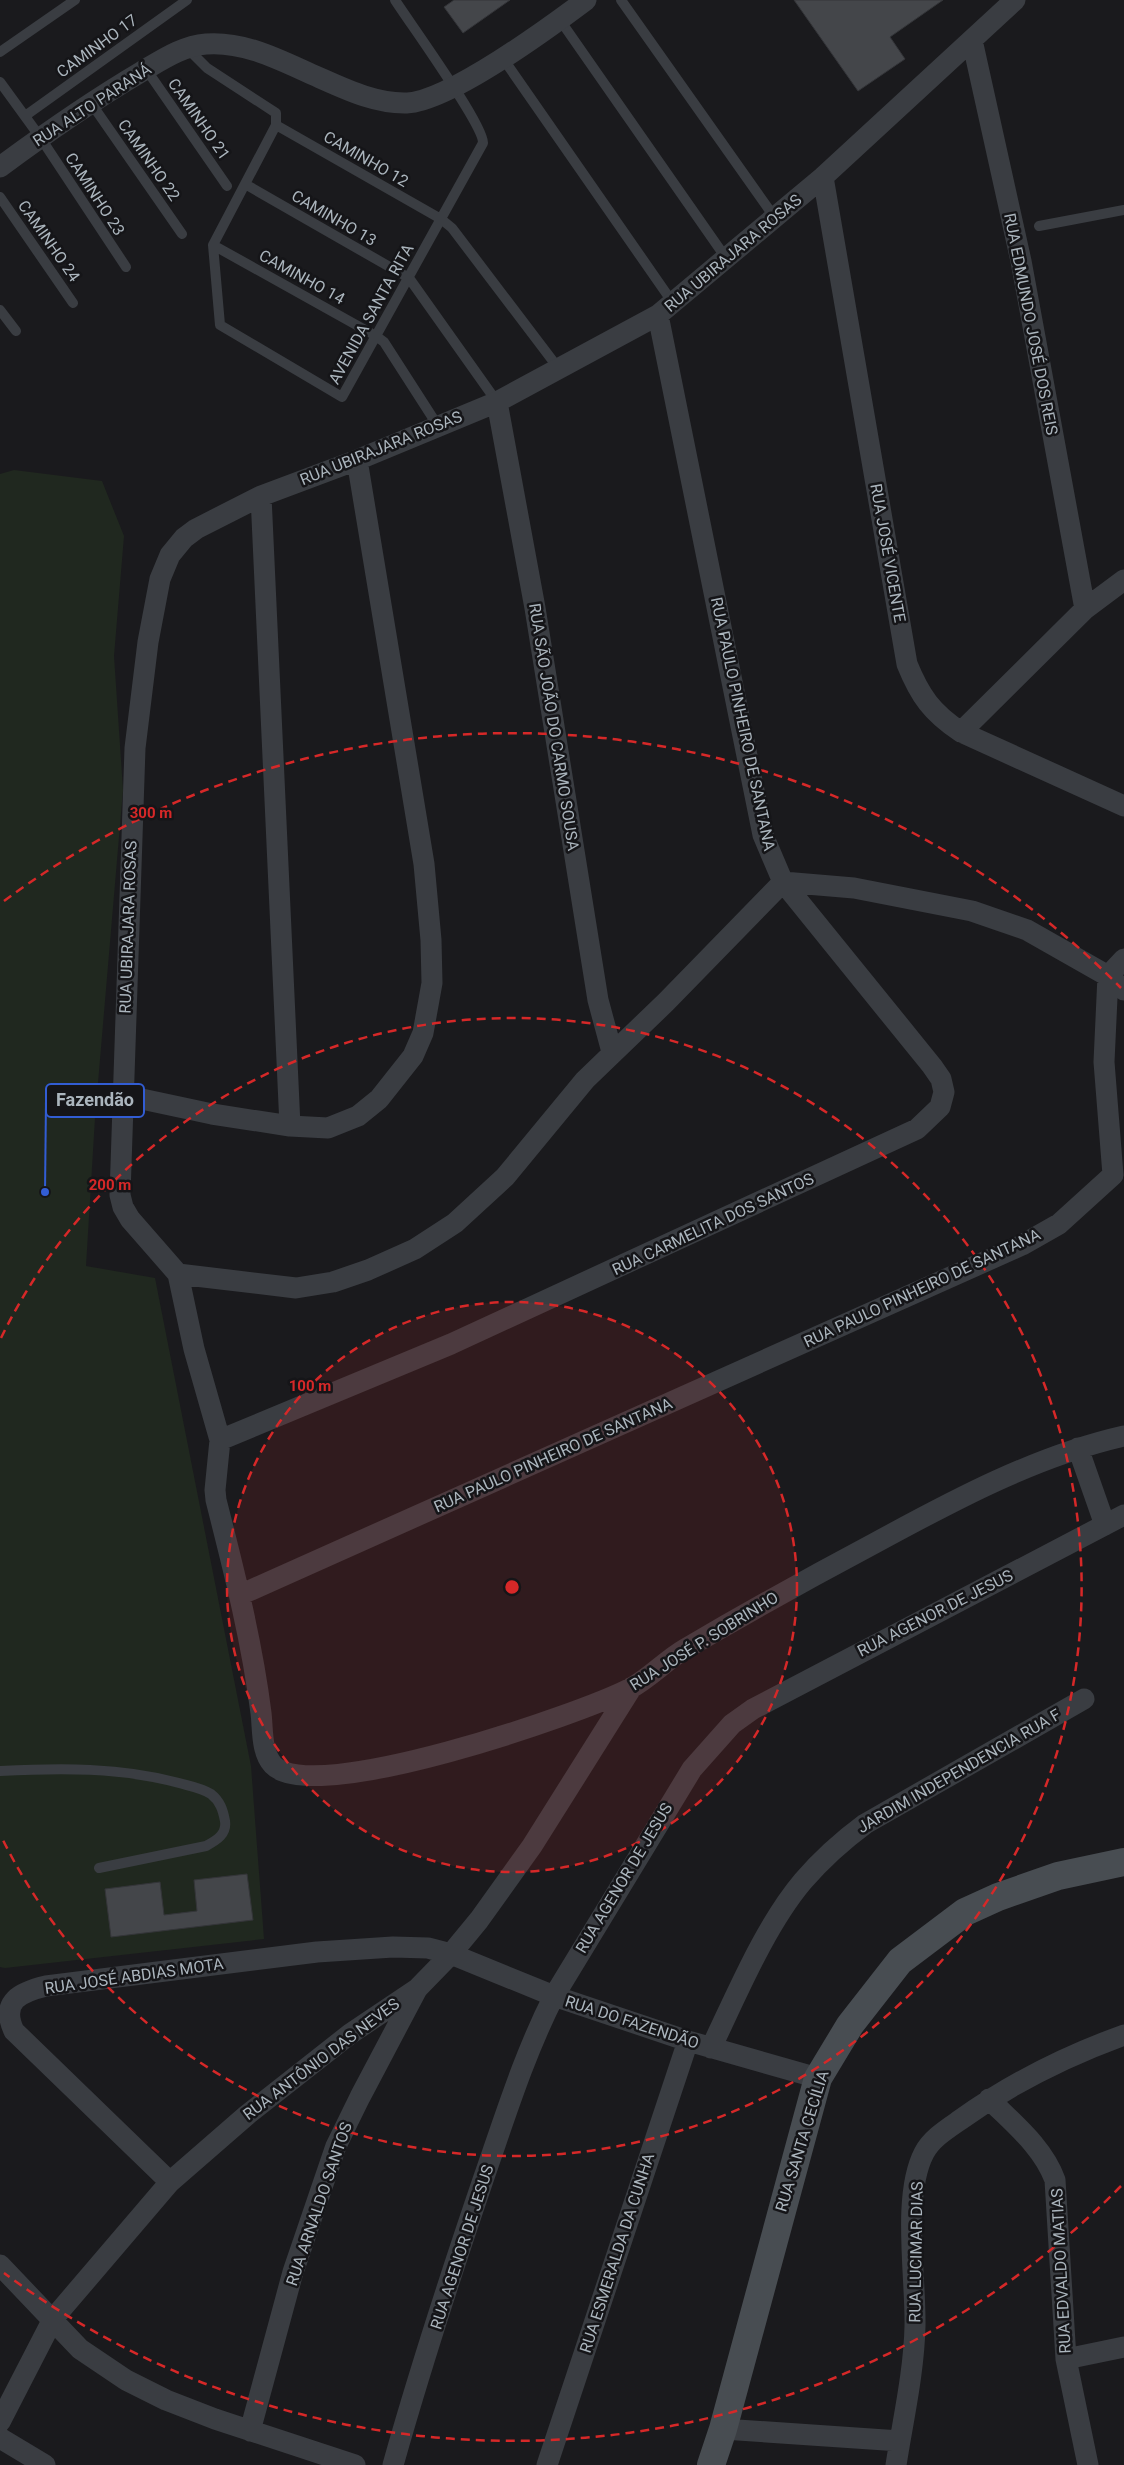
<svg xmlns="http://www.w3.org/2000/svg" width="1124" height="2465" viewBox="0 0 1124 2465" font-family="Roboto,sans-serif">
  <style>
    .green { fill: #20281f }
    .building { fill: #44464a; stroke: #343539 }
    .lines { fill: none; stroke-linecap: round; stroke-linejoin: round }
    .lane { stroke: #3a3d42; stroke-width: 10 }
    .street { stroke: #3a3d42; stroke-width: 21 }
    .secondary { stroke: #484d52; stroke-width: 28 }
    .ring { fill: none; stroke: #d62828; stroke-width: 2.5; stroke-dasharray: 9 6 }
    .labels { text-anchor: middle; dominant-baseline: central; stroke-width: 5; stroke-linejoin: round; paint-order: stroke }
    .street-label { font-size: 16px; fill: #abb5bd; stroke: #151518 }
    .centre { fill: #d62828; stroke: #151518; stroke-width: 2.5 }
    .ring-label { font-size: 15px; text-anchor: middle; font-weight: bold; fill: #d62828; stroke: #151518; stroke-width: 5; stroke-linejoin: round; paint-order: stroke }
    .leader { fill: none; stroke: #325dd4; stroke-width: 2 }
    .callout-dot { fill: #325dd4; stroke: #151518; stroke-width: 2 }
    .callout { fill: #151518; stroke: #325dd4; stroke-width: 2 }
    .callout-label { font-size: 18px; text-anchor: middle; font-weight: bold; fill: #abb5bd }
  </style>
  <rect width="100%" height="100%" fill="#1a1a1d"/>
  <!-- green -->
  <path class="green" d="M14,470L102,481L124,536L114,656L123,790L95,1118L86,1266L155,1278L251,1766L264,1939L5,1968L0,1967V474Z"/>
  <!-- building -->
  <path class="building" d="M454,0H510L463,33L444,7Z
    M794,0H943L890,37L905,59L858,91Z
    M247,1874L253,1920L111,1937L105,1889L160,1882L164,1915L197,1911L194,1880Z"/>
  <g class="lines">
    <!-- lane -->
    <path class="lane" d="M621,0L775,218
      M560,20L726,258
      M186,47L207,68L276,113V125L213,245L220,325L342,397L483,143C484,125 409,22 395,0
      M0,52L75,0
      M502,57L673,303
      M146,69L227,186
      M0,82L40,137L126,267
      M91,103L182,234
      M25,116L187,0
      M276,125L441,219L452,228L559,369
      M245,184L409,278L497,402
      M0,197L73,303
      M1039,226L1124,210
      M213,245L376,336L384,342L438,426
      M0,310L16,331
      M0,1771C59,1768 121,1767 179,1783C190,1786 202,1788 211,1794C220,1801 223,1810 225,1821C227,1834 217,1840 206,1846L99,1868"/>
    <!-- street -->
    <path class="street" d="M1015,0L823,177L658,315L497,402L357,460L261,496L196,529L184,538L170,555L160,579L148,642L135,748L120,1195L123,1207L130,1219L178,1274L194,1349L220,1440L215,1490L216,1500C234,1571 252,1641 261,1713C263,1729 261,1752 273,1765C312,1807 581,1714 631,1688C651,1677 666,1660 685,1649C748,1612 811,1577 875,1543C954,1500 1036,1456 1124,1436
      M972,40L1021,261L1085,609
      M0,167C46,133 92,101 141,72C162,60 182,46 206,44C243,41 278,59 311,74C341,87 373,104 407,103C449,101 550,27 586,0
      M823,177L907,664C920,696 932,713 961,732L1124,806
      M497,402L535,608L598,1000L612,1052
      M261,496L290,1126
      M961,732L1085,609L1124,580
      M783,882L854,888L972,911L1027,930L1108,976L1124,990
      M1108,976L1104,1062L1113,1175
      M1108,976L1124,959
      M123,1095L212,1114L290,1126L328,1128L358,1116L379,1099L413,1056L423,1033L432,983L431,940L424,864L357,460
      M178,1274L296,1288L333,1282L368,1270L415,1249L455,1223L505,1177L585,1080L666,1002L783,882
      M220,1440L451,1344L917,1129L940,1107L944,1092L941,1079L932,1066L783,882L763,835L658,315
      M1078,1448L1105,1525
      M240,1595L1022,1245L1059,1224L1113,1175
      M711,2048C737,1994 765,1926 803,1881C822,1859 842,1841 865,1824L1084,1699
      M989,2099C1014,2124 1043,2147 1055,2180L1066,2359L1088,2465
      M170,2182L14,2031C0,2001 21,1992 46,1986L317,1952L393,1947L428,1948L451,1954L554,1996L688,2041L818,2078
      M0,2265L80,2349L126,2380L166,2400L215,2419L355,2465
      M1066,2359L1124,2347
      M0,2422L53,2319L170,2182L247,2115L350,2034L417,1989L451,1954L479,1920L532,1846L632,1687
      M723,2429L900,2441
      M250,2431L293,2272L336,2146L360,2097L417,1989
      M0,2438L45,2465
      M393,2465C420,2369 451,2274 483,2180C505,2117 524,2055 554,1996L692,1769L732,1724L753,1709L1124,1515
      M547,2465L688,2041
      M896,2465C903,2420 914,2372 915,2326C916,2278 902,2195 924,2153C931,2139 947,2129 960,2120C1010,2084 1066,2056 1124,2035"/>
    <!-- secondary -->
    <path class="secondary" d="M711,2465L723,2429L818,2078L850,2025L900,1961L965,1912L998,1897L1058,1876L1124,1862"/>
  </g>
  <!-- distance rings -->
  <circle cx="512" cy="1587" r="285" fill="#d62828" fill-opacity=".12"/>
  <g class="ring">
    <circle cx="512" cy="1587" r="285"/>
    <path d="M1 1338A569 569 0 1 1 1 1836"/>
    <path d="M1121 2186A854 854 0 0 1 4 2273M4 901A854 854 0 0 1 1121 988"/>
  </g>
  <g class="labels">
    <!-- street labels -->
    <g class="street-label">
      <text transform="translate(97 46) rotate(-36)">CAMINHO 17</text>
      <text transform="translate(92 105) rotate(-33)">RUA ALTO PARANÁ</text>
      <text transform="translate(199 119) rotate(55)">CAMINHO 21</text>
      <text transform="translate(366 159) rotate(30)">CAMINHO 12</text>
      <text transform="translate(149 160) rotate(55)">CAMINHO 22</text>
      <text transform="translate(95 194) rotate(57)">CAMINHO 23</text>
      <text transform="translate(334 218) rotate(30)">CAMINHO 13</text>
      <text transform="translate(49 241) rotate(55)">CAMINHO 24</text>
      <text transform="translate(733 253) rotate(-40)">RUA UBIRAJARA ROSAS</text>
      <text transform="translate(302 277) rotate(29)">CAMINHO 14</text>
      <text transform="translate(371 314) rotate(-61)">AVENIDA SANTA RITA</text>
      <text transform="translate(1031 324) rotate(79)">RUA EDMUNDO JOSÉ DOS REIS</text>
      <text transform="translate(381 448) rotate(-22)">RUA UBIRAJARA ROSAS</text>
      <text transform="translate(888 553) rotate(80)">RUA JOSÉ VICENTE</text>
      <text transform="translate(743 724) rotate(78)">RUA PAULO PINHEIRO DE SANTANA</text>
      <text transform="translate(554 727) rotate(81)">RUA SÃO JOÃO DO CARMO SOUSA</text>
      <text transform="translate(128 927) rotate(-88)">RUA UBIRAJARA ROSAS</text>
      <text transform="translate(713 1224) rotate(-25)">RUA CARMELITA DOS SANTOS</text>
      <text transform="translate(922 1288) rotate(-25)">RUA PAULO PINHEIRO DE SANTANA</text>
      <text transform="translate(553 1455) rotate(-24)">RUA PAULO PINHEIRO DE SANTANA</text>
      <text transform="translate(935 1613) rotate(-27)">RUA AGENOR DE JESUS</text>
      <text transform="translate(704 1641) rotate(-32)">RUA JOSÉ P. SOBRINHO</text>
      <text transform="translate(959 1771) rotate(-30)">JARDIM INDEPENDENCIA RUA F</text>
      <text transform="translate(624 1878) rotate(-59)">RUA AGENOR DE JESUS</text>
      <text transform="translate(134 1976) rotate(-8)">RUA JOSÉ ABDIAS MOTA</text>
      <text transform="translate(632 2022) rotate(18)">RUA DO FAZENDÃO</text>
      <text transform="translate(321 2059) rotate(-37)">RUA ANTÔNIO DAS NEVES</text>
      <text transform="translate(802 2141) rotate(-73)">RUA SANTA CECÍLIA</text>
      <text transform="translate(319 2204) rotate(-71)">RUA ARNALDO SANTOS</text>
      <text transform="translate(462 2247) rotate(-72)">RUA AGENOR DE JESUS</text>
      <text transform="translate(916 2252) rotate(-89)">RUA LUCIMAR DIAS</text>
      <text transform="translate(617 2253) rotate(-72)">RUA ESMERALDA DA CUNHA</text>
      <text transform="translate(1061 2271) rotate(-93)">RUA EDVALDO MATIAS</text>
    </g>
  </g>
  <circle cx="512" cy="1587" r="8" class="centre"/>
  <g class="ring-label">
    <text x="151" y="818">300 m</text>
    <text x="110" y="1190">200 m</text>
    <text x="310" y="1391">100 m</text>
  </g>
  <!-- callouts -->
  <path class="leader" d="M45 1192L46 1100"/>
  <circle class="callout-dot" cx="45" cy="1192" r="5"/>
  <rect class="callout" x="46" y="1084" width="98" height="33" rx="5"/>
  <g class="callout-label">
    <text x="95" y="1106">Fazendão</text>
  </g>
</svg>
